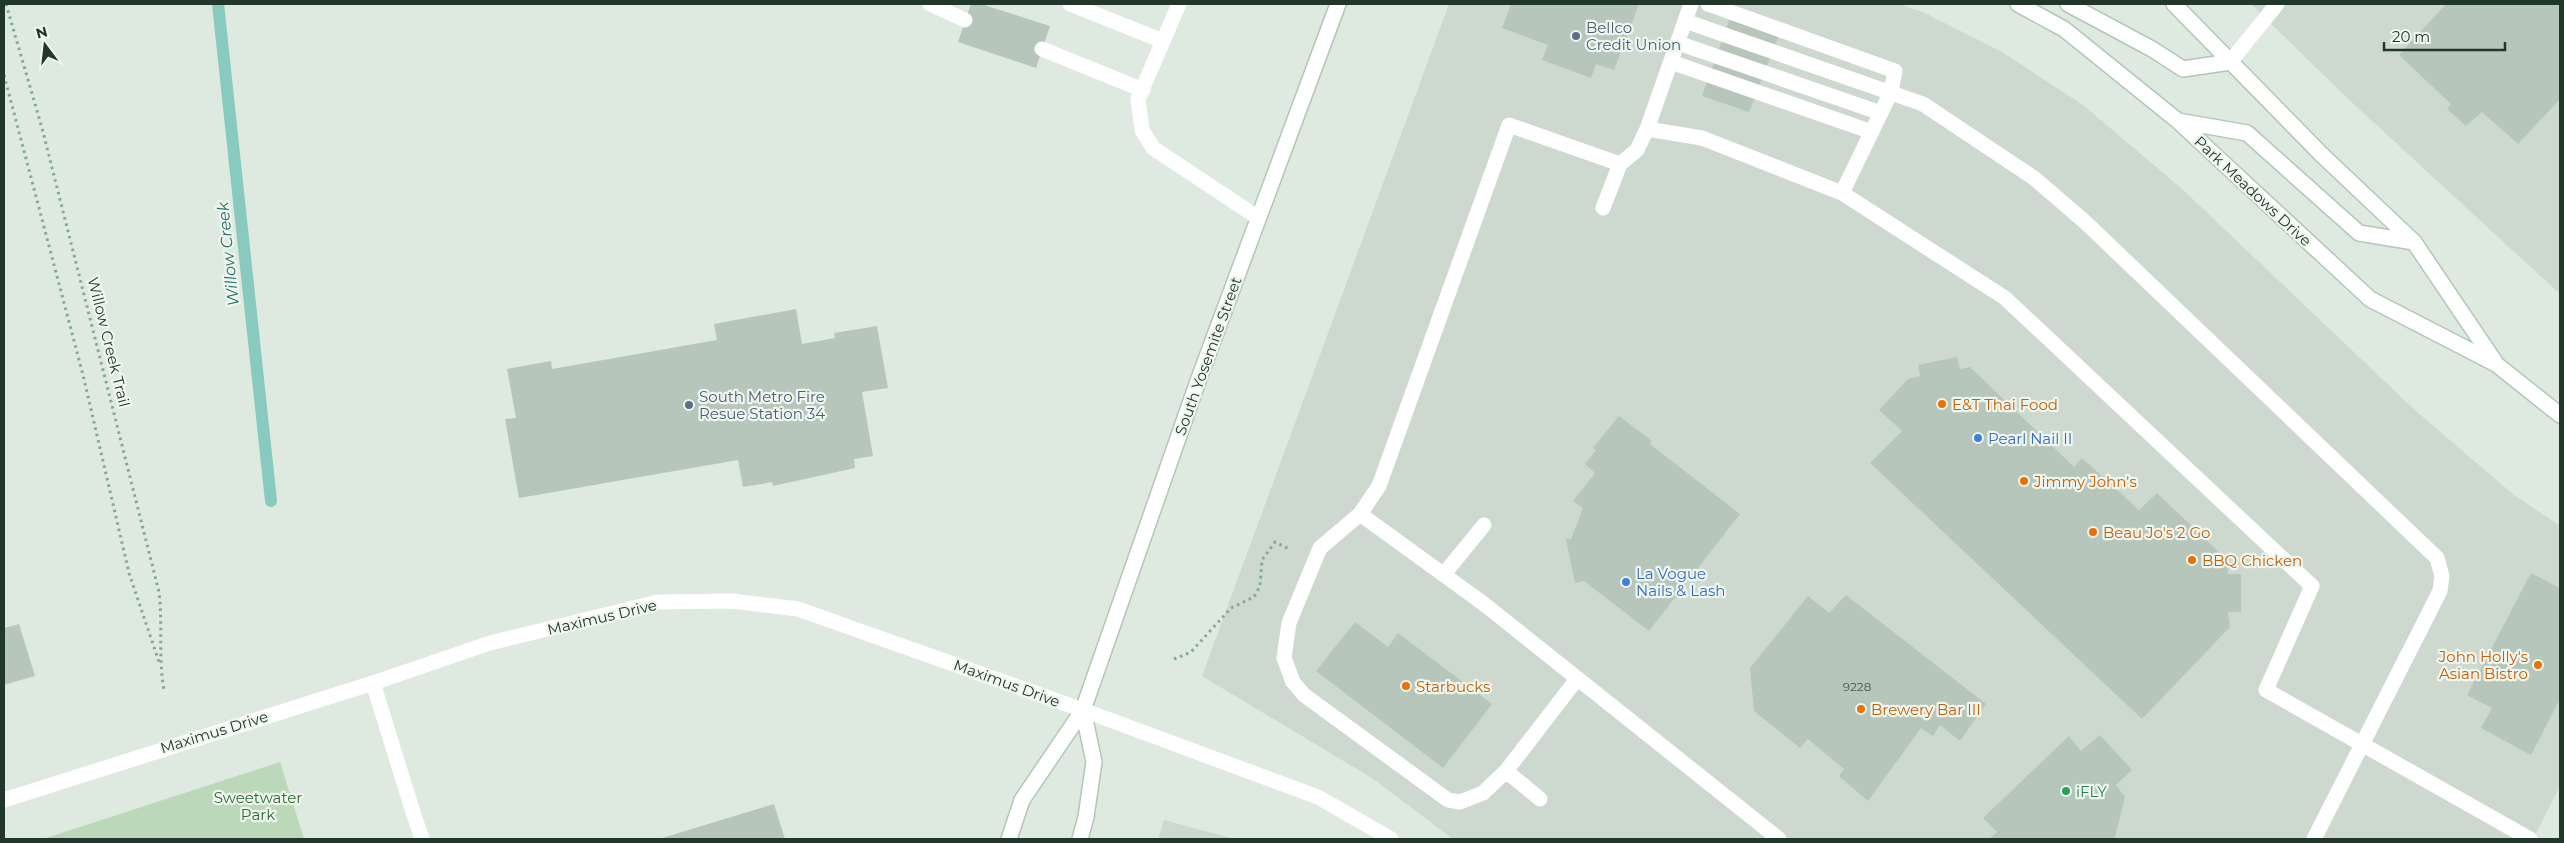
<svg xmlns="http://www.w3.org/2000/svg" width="2564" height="843" viewBox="0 0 2564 843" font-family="Montserrat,sans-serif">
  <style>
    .built { fill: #cdd8cf }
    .green { fill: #bbd9b8 }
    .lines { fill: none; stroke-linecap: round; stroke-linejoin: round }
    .stream { stroke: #89cabe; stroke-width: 12 }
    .building { fill: #b7c6bb }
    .secondary-casing { stroke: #b2c7b8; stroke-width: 18 }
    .path { stroke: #81aa8f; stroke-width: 3; stroke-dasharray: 2.5 4; stroke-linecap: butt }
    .lane { stroke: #fff; stroke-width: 15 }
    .street { stroke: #fff; stroke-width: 15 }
    .secondary { stroke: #fff; stroke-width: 15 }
    .service-dot { fill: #5c6f8a; stroke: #eef6ef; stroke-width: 2 }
    .food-dot { fill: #e8710a; stroke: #eef6ef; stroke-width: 2 }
    .shop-dot { fill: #3f7fe0; stroke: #eef6ef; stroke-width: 2 }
    .leisure-dot { fill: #2e9e5b; stroke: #eef6ef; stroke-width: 2 }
    .labels { text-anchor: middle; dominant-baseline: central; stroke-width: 4.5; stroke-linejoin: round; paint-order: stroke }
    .number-label { font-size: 12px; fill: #465b4e }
    .service-label { font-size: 15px; fill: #4e5e75; stroke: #eef6ef; text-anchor: start }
    .street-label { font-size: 15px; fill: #213729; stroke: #eef6ef }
    .food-label { font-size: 15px; fill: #c56008; stroke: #eef6ef; text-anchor: start }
    .shop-label { font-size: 15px; fill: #366cbe; stroke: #eef6ef; text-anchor: start }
    .leisure-label { font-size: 15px; fill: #27864d; stroke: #eef6ef; text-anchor: start }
    .park-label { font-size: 15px; fill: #2e6a31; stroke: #eef6ef }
    .water-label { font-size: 16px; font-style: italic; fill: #206e60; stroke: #eef6ef }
  </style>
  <rect width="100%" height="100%" fill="#dee9e0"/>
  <!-- built -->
  <path class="built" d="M1449,4H1899L1923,12L2002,52L2083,105L2182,189L2417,412L2514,495L2560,526V786L2533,839H1453L1372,778L1202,676Z
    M2251,4H2560V294L2344,95Z
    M1164,820L1235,839H1158Z"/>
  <!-- green -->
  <path class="green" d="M280,762L304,839H43Z"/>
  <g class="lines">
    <!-- stream -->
    <path class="stream" d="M218,4L271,501"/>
  </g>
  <!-- building -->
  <path class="building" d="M971,4H981L1050,26L1036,68L958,42Z
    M1511,4H1639L1614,70L1596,64L1591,78L1542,60L1548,45L1502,28Z
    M2446,4H2560V99L2518,144L2482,112L2466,126L2447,109L2451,104L2399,55Z
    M1733,10L1782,27L1749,112L1702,96Z
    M796,309L802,344L835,338L834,333L877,326L888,388L862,392L873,456L854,459L855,468L773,486L772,482L743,487L738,460L519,498L505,419L516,418L507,369L551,361L552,369L717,340L714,324Z
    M1957,357L1960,369L1970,367L2074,467L2082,458L2139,510L2157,493L2228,561V574H2241V612H2228L2230,627L2142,719L1870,463L1902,431L1879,410L1908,379L1920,376L1918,365Z
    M1619,416L1652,441L1650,444L1740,514L1649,631L1584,581L1575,583L1566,539H1571L1583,508L1573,501L1595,473L1585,464L1596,450L1593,448Z
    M2531,573L2560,588V699L2531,755L2481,728L2492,708L2467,695Z
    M1846,595L1986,704L1960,741L1940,725L1933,736L1921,728L1868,801L1839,776L1844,769L1808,739L1800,748L1754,711L1750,668L1808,596L1829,613Z
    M1355,622L1388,647L1398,633L1492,704L1443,768L1316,671Z
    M19,624L35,676L4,685V628Z
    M2100,735L2132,770L2116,785L2125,797L2115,837L2112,839H1989L1997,832L1983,818L2069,736L2081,751Z
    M774,804L785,839H659Z"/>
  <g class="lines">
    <defs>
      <path id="secondary" d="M2018,4L2064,29L2178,121L2370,299L2496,364L2560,415
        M2068,4L2152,49L2183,69L2230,62
        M2174,4L2322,155L2414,242L2495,362
        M2178,121L2247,133L2359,233L2414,242
        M1009,839L1022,800L1083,710L1198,381L1338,4
        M1080,839L1086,817L1094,762L1083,710"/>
    </defs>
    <!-- secondary casing -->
    <use href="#secondary" class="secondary-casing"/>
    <!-- path -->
    <path class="path" d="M6,4L42,128L159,592C163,625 158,657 164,690
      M4,75L83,375L129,573L159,662
      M1174,659L1191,652L1231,608L1254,597L1260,586L1262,560L1275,542L1289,549"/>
    <!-- lane -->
    <path class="lane" d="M930,4L965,20
      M1070,4L1163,41
      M1179,4L1138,99L1142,130L1153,148L1257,217
      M1708,4L1895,71L1891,92L1842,193
      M1685,21L1691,4
      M1678,43L1881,113
      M1042,49L1143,90
      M1671,62L1872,132
      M2230,62L2277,4
      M1647,129L1702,138L1842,193L2005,298L2312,586L2266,690L2530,839
      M1603,208L1620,164L1637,150L1647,129L1685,21L1923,104L2034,178L2084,221L2437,558L2442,576L2440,591L2314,839
      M1360,514L1484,604L1779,839
      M1444,574L1484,525
      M1577,679L1506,771L1483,793L1460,802L1448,800L1304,695L1293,682L1284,658L1289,623L1320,548L1360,514L1379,486L1509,125L1620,164
      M373,683L413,812
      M1506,771L1540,799"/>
    <!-- street -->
    <path class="street" d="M4,800L373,683L490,643L658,602L732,601L798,609L1083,710L1318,797L1391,839
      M413,812L422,839"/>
    <!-- secondary -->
    <use href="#secondary" class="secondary"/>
  </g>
  <!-- markers -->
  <g class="service-dot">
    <circle cx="1576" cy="36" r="5"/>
    <circle cx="689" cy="405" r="5"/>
  </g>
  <g class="food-dot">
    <circle cx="1942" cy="404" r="5"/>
    <circle cx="2024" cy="481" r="5"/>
    <circle cx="2093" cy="532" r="5"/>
    <circle cx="2192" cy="560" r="5"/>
    <circle cx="2538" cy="665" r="5"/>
    <circle cx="1406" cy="686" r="5"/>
    <circle cx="1861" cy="709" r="5"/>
  </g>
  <g class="shop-dot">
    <circle cx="1978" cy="438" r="5"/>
    <circle cx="1626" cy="582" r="5"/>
  </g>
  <circle class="leisure-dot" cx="2066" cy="791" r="5"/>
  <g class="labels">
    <!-- number labels -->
    <g class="number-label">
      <text x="1857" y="686">9228</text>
    </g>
    <!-- service labels -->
    <g class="service-label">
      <text x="1586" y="27">Bellco<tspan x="1586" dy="17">Credit Union</tspan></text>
      <text x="699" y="396">South Metro Fire<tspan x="699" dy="17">Resue Station 34</tspan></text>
    </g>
    <!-- street labels -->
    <g class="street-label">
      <text transform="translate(2253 191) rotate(43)">Park Meadows Drive</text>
      <text transform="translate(109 342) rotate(76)">Willow Creek Trail</text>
      <text transform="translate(1208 356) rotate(-70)">South Yosemite Street</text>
      <text transform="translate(602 617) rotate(-13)">Maximus Drive</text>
      <text transform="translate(1007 683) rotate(20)">Maximus Drive</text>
      <text transform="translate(214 732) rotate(-17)">Maximus Drive</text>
    </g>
    <!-- food labels -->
    <g class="food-label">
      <text x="1952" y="404">E&amp;T Thai Food</text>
      <text x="2034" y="481">Jimmy John's</text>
      <text x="2103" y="532">Beau Jo's 2 Go</text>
      <text x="2202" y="560">BBQ Chicken</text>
      <text x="2528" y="656" text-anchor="end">John Holly's<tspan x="2528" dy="17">Asian Bistro</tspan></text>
      <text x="1416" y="686">Starbucks</text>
      <text x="1871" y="709">Brewery Bar III</text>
    </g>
    <!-- shop labels -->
    <g class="shop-label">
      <text x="1988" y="438">Pearl Nail II</text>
      <text x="1636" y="573">La Vogue<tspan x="1636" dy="17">Nails &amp; Lash</tspan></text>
    </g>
    <!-- leisure labels -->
    <g class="leisure-label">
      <text x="2076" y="791">iFLY</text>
    </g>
    <!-- park labels -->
    <g class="park-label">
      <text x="258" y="797">Sweetwater<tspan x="258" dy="17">Park</tspan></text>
    </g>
    <!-- water labels -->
    <g class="water-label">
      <text transform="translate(228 254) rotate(-96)">Willow Creek</text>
    </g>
  </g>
  <!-- border -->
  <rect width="2564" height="843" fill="none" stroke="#213729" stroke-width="10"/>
  <!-- north arrow -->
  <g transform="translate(45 45) rotate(345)" stroke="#eef6ef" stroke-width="4" paint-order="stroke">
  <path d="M0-4L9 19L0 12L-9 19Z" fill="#213729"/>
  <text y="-8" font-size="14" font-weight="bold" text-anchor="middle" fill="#213729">N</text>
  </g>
  <!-- scale -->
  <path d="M2384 42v8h121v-8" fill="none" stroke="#213729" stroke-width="2.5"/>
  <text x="2392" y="42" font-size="15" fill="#213729" stroke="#eef6ef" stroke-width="4" paint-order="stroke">20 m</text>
</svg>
